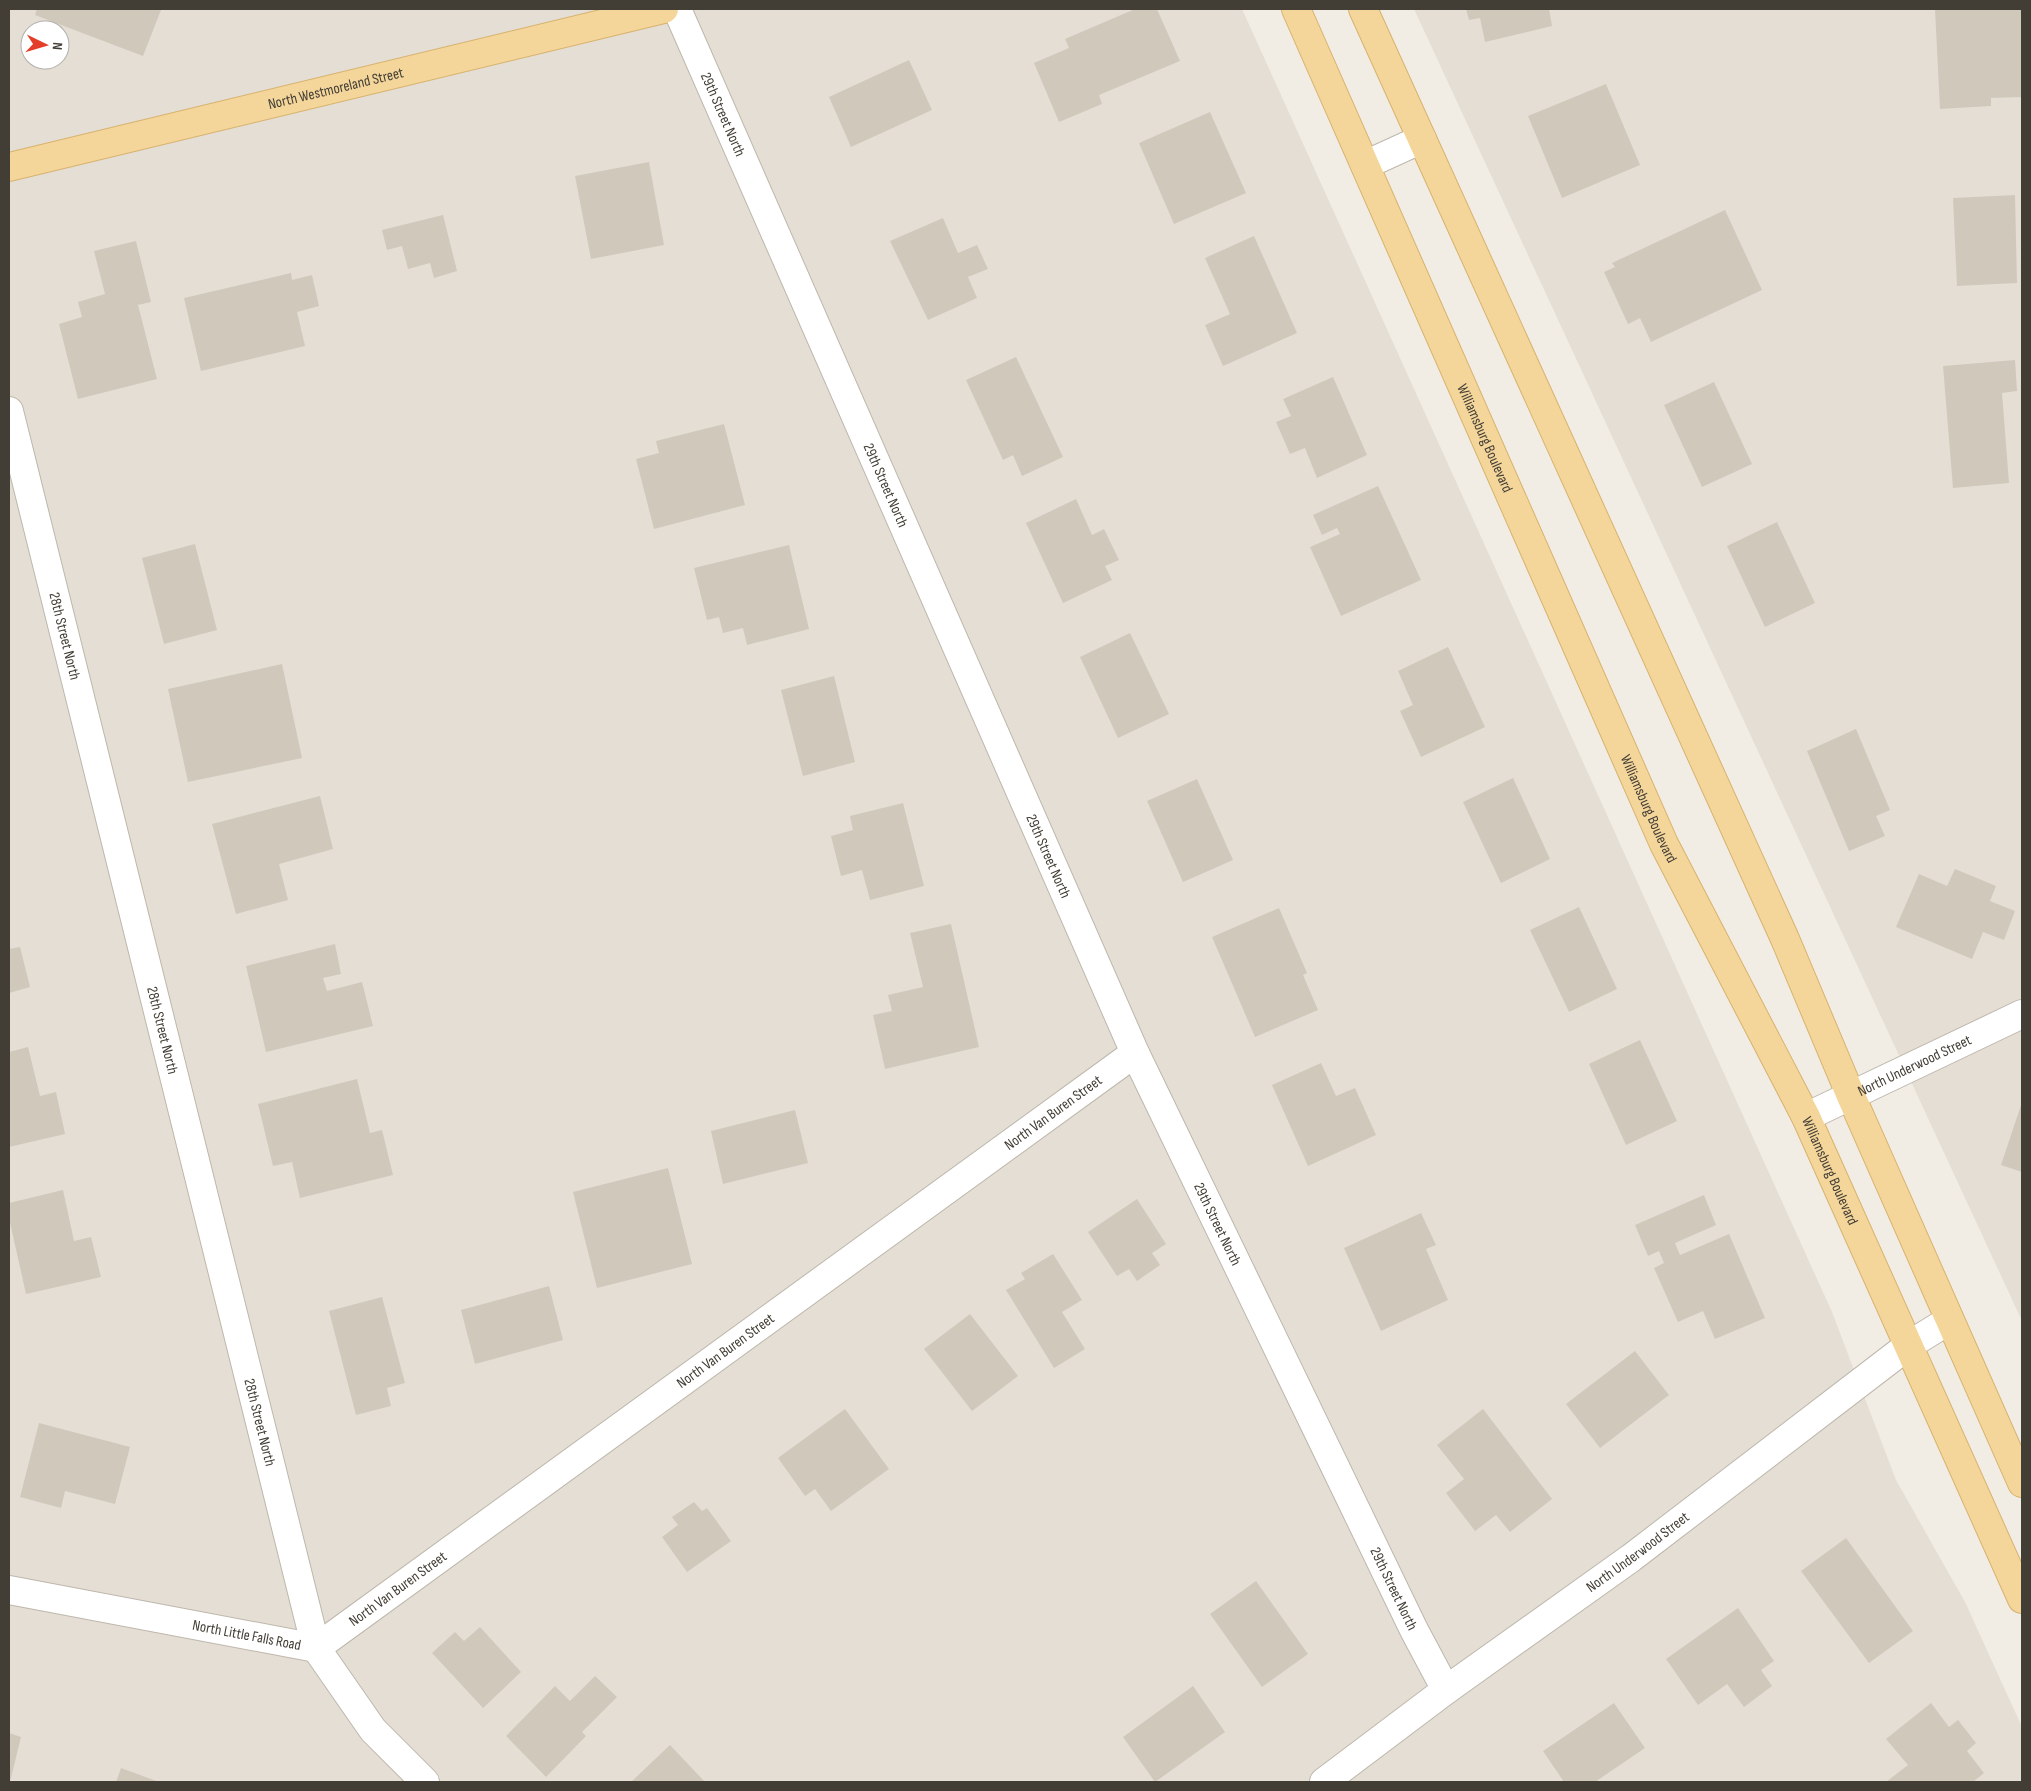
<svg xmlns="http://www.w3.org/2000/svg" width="2031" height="1791" viewBox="0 0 2031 1791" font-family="'Sofia Sans Condensed',sans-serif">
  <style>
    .residential { fill: #e4ded4; fill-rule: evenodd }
    .building { fill: #d1c8bc }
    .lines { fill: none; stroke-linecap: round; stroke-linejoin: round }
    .minor-casing { stroke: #beb7ac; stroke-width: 30 }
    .major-casing { stroke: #d7b26d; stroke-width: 30 }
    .minor { stroke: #fff; stroke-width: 28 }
    .major { stroke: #f4d69b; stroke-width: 28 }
    .labels { text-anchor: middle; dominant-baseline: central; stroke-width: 4; stroke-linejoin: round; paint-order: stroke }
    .street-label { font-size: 15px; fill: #423d35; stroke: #fff }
  </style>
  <rect width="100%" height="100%" fill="#f1ede5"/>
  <!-- residential -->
  <path class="residential" d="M9,9H1242L1832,1312L1896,1480L1965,1602L2022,1727V1782H9ZM30,30H60V60H30Z
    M1414,9H2022V1321Z"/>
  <!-- building -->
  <path class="building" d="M37,9H157L161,10L143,56L35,15Z
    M1135,9H1157L1180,61L1099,95L1102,104L1059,122L1034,63L1069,48L1065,39Z
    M1466,9H1549L1552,26L1485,42L1480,18L1469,20Z
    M1935,9H2022V97L1991,98V106L1940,109Z
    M909,60L932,110L851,147L829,97Z
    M1606,84L1640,165L1562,198L1528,116Z
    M1210,112L1246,193L1174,224L1139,143Z
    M649,162L664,245L591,259L575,176Z
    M2015,195L2017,283L1957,286L1953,198Z
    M1725,210L1762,290L1651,342L1640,318L1628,324L1604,272L1615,267L1612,263Z
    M443,215L457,271L434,278L430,263L408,269L402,246L387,250L382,230Z
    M943,218L958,253L977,245L988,269L968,277L977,298L928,320L890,241Z
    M1254,236L1297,333L1223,366L1205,325L1230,314L1205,258Z
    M136,241L151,302L138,305L157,379L78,399L59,324L82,317L78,302L105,294L94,251Z
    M291,273L292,280L312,275L319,306L297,312L305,346L201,371L184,298Z
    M1016,357L1063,457L1022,476L1013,455L1003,460L966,380Z
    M2015,360L2017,391L2002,393L2009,483L1953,488L1943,366Z
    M1333,377L1367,455L1317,478L1305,448L1290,454L1276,422L1291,416L1283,399Z
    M1714,382L1752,464L1702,487L1664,405Z
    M724,424L745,505L654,529L636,459L659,453L656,441Z
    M1378,486L1421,580L1341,616L1310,547L1340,534L1337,528L1322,535L1313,515Z
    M1076,499L1092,535L1104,529L1119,560L1105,566L1112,580L1063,603L1026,523Z
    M1777,522L1815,603L1765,627L1727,546Z
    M195,544L217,630L164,644L142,558Z
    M789,545L809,629L747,645L743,628L723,633L719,617L707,620L694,568Z
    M1130,633L1169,714L1118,738L1080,657Z
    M1448,647L1485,727L1421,757L1400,711L1413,705L1398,671Z
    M282,664L302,758L188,782L168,689Z
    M834,676L855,762L803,776L781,690Z
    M1856,729L1890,810L1876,816L1885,836L1849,851L1807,751Z
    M1513,778L1550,859L1501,883L1463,802Z
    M1197,779L1233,860L1183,882L1147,801Z
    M320,796L333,849L279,864L288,900L236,914L212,824Z
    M903,803L924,886L870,900L862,870L841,876L831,836L853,830L850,816Z
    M1955,869L1996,886L1990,901L2015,911L2004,940L1983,932L1972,959L1896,927L1919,874L1947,886Z
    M1579,907L1617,989L1569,1012L1530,930Z
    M1279,908L1307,973L1303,975L1318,1010L1255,1037L1212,937Z
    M951,924L979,1047L885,1069L873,1015L892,1011L888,995L923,987L910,933Z
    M335,944L341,974L323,978L327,991L362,982L373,1026L266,1052L246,966Z
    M20,947L30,987L9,993V949Z
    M1640,1040L1677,1121L1626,1145L1589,1064Z
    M28,1047L40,1096L56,1092L65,1134L9,1147V1052Z
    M1321,1063L1336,1096L1355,1088L1376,1135L1308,1166L1272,1085Z
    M357,1079L370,1133L382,1130L393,1175L300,1198L292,1162L273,1166L258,1104Z
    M2022,1102V1172L2001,1165Z
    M795,1110L808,1163L723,1184L711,1131Z
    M668,1168L692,1264L597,1288L573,1192Z
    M63,1190L74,1241L91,1237L101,1277L26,1294L9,1218V1203Z
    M1704,1195L1716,1225L1675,1243L1680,1255L1729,1234L1765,1318L1715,1339L1703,1311L1678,1322L1654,1268L1664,1263L1659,1251L1648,1256L1635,1225Z
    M1137,1199L1166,1244L1152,1253L1160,1265L1137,1281L1129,1269L1117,1276L1088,1232Z
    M1421,1213L1436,1245L1426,1249L1448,1300L1381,1331L1344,1248Z
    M1053,1254L1082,1300L1062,1312L1085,1349L1054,1368L1006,1290L1025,1279L1021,1273Z
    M549,1286L563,1340L475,1364L461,1310Z
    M382,1297L405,1383L387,1388L391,1406L356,1415L329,1311Z
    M970,1314L1018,1376L972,1411L924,1349Z
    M1635,1351L1669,1395L1600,1448L1566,1404Z
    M845,1409L889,1469L831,1511L815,1489L805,1496L778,1458Z
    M1483,1409L1552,1499L1510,1532L1496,1515L1475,1531L1446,1493L1464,1479L1437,1445Z
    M39,1423L130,1447L115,1504L65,1491L61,1508L20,1497Z
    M694,1502L702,1511L707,1508L731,1541L687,1572L662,1537L678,1525L672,1517Z
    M1846,1538L1913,1631L1869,1663L1801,1571Z
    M1256,1581L1308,1654L1262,1687L1210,1614Z
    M1738,1608L1774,1661L1761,1670L1772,1686L1744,1707L1727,1684L1698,1705L1666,1659Z
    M480,1627L521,1672L483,1708L432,1653L455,1632L464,1641Z
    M595,1676L617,1697L582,1732L586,1736L546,1777L506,1736L555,1686L570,1701Z
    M1193,1686L1225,1732L1155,1782L1123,1737Z
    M1614,1703L1645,1748L1595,1782H1564L1543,1751Z
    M1931,1703L1949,1727L1958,1720L1976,1743L1967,1751L1984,1773L1973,1782H1886L1908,1765L1886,1739Z
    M9,1733L21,1737L10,1782H9Z
    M670,1745L705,1782H631Z
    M121,1768L159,1782H116Z"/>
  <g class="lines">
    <defs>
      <g id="minor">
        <path id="s1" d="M677,9L1135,1053L1414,1630L1446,1690"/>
        <path d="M1365,165L1422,139"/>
        <path id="s2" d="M9,411L316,1648L373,1730L425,1782"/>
        <path id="s3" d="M1806,1117L2022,1014"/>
        <path id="s4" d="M9,1590L316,1648"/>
        <path id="s5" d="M316,1648L1135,1053"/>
        <path id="s6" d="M1324,1782L1446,1690L1631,1558L1909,1345L1948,1321"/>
      </g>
      <g id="major">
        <path id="s7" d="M1296,9L1664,844L1806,1117L2022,1599"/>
        <path d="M1363,9L1785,939L1851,1096L2022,1483"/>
        <path id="s8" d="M9,167L664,9"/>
      </g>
    </defs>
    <!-- minor casing -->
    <use href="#minor" class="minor-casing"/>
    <!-- major casing -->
    <use href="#major" class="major-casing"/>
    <!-- minor -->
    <use href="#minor" class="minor"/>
    <!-- major -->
    <use href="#major" class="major"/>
  </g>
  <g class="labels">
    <!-- street labels -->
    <g class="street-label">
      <text stroke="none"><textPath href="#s8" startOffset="336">North Westmoreland Street</textPath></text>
      <text stroke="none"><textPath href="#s1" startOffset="115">29th Street North</textPath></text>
      <text stroke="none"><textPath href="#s7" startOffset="469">Williamsburg Boulevard</textPath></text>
      <text stroke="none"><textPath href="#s1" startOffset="520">29th Street North</textPath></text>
      <text stroke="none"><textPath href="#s2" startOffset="232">28th Street North</textPath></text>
      <text stroke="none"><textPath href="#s7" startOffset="874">Williamsburg Boulevard</textPath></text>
      <text stroke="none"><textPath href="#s1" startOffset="925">29th Street North</textPath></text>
      <text stroke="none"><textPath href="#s2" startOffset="638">28th Street North</textPath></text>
      <text stroke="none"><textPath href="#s3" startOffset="120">North Underwood Street</textPath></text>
      <text stroke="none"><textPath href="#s5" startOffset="911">North Van Buren Street</textPath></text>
      <text stroke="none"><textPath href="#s7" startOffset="1279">Williamsburg Boulevard</textPath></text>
      <text stroke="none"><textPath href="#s1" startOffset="1330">29th Street North</textPath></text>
      <text stroke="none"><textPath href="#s5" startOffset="506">North Van Buren Street</textPath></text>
      <text stroke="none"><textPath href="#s2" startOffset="1042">28th Street North</textPath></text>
      <text stroke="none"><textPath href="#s6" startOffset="389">North Underwood Street</textPath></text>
      <text stroke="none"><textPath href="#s5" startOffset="101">North Van Buren Street</textPath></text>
      <text stroke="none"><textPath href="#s1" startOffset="1735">29th Street North</textPath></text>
      <text stroke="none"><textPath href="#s4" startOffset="242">North Little Falls Road</textPath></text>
    </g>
  </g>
  <!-- border -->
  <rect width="2031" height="1791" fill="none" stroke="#423d35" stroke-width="20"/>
  <!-- north arrow -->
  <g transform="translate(45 45) rotate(95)"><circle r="24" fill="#ffffff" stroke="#b3b1ae"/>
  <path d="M0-4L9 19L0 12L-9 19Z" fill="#e43d29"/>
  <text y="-8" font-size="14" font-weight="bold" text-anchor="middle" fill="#423d35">N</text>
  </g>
</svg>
